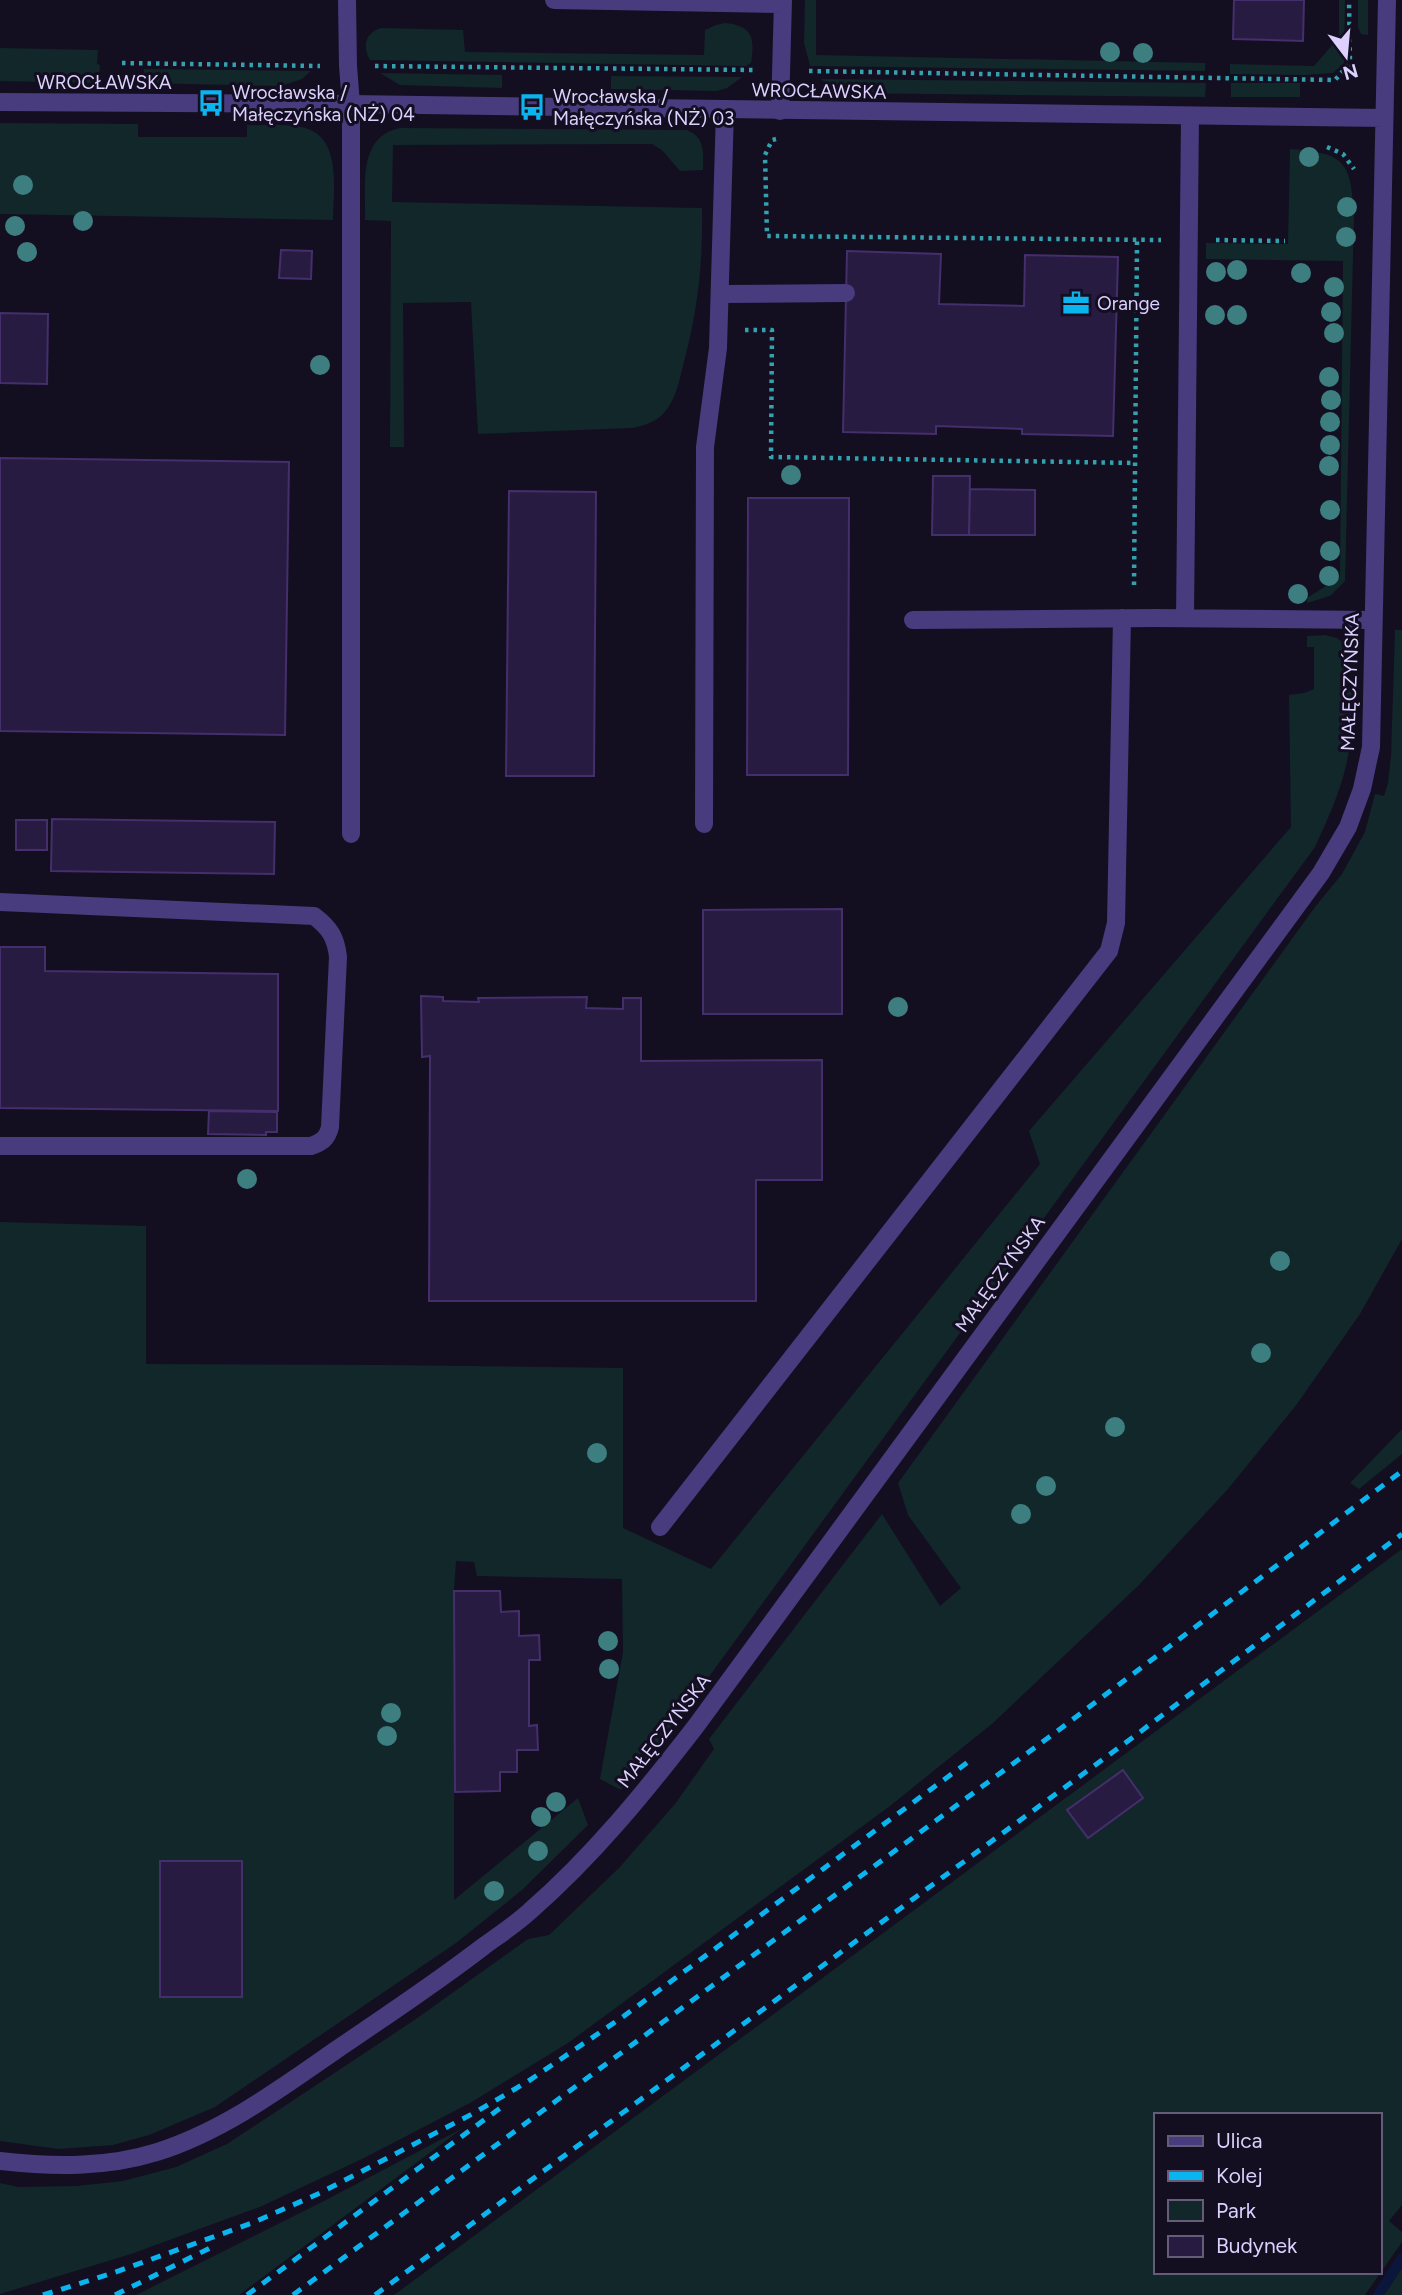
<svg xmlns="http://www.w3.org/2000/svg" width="1402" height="2295" viewBox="0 0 1402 2295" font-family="Figtree,sans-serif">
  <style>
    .green { fill: #11272a; fill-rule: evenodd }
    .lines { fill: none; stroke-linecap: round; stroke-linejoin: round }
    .stream { stroke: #0b163c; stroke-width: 10 }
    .building { fill: #281b41; stroke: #442e6c; stroke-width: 2 }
    .path { stroke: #33a2ae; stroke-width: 4.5; stroke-dasharray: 3.5 5; stroke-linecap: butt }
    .service { stroke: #483b7e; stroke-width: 18 }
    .minor { stroke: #483b7e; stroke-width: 18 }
    .rail { stroke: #0ab5ef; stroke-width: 5; stroke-dasharray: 10 9; stroke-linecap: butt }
    .tree { fill: #3d7e80 }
    .labels { text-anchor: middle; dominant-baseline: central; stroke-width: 6; stroke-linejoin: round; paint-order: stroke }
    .street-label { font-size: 19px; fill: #dcd0fd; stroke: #140e21 }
    .poi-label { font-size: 19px; fill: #dcd0fd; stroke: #140e21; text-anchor: start }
  </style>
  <rect width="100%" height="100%" fill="#140e21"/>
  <!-- green -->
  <path class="green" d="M805,0H816V55L1205,63V71L810,66L804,43Z
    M1339,0H1345L1344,63L1333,73L1303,75L1230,74V64L1314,66L1339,37Z
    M1358,0H1368V35L1361,34L1358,27Z
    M725,23C753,26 755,38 751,63L746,66L370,60C362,46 365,33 381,28L463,30L465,52L704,55L705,30L716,25Z
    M0,48L98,50L97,64L100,65L99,83L0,81Z
    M144,69L311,71L302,79L281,86L144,83Z
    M380,73L502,75V88L400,85Z
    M611,76L742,77L727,88L717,91L611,89Z
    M821,79L1206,83L1205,97L845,93L834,91Z
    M1231,83H1300V97H1231Z
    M0,123L138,124V137H247V125C264,126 293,123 308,129C342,141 333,193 333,220L0,214Z
    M400,128L687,130C706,138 703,153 703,170L680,171L662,150L652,144L393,145L392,202L702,208C703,264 698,308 684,362C679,381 676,402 661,416C653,423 642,426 632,428L478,434L471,302L403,303L404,447H390L391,221L365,220C366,187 357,136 400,128Z
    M1290,149C1345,153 1351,161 1354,216L1345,581L1330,596L1307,603V598L1340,577L1343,261L1206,259V243L1288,244Z
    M1395,630H1402V1239L1360,1314L1297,1404L1228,1489L1139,1585L993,1723L890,1806L568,2043L470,2103L364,2158L262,2206L131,2254L0,2294V2183L18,2187L77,2186L123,2181L176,2167L227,2144L413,2021L528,1939L549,1935L619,1868L675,1804L714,1749L709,1739L882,1514L940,1606L961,1588L908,1515L898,1483L1315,907L1342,874L1365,832L1375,794L1384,796L1388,783L1391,756Z
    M1325,635L1337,638L1345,644L1343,689L1352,687C1351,706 1351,724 1350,743C1346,780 1330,814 1315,847L681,1715L621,1790L600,1779L623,1652L622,1579L477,1576L474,1562L456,1561L454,1591V1900L578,1798L588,1825L522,1890L456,1943L215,2107L149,2135L113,2145L58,2149L0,2141V1222L146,1226V1364L387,1365L623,1368V1528L711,1569L1040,1164L1029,1131L1291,827L1289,695L1304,693L1314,689V647H1307V636Z
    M1402,1429V1454L1359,1489L1350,1483Z
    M1402,1549V2205L1389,2221L1402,2232V2242L1365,2295H394ZM1155,2115H1379V2272H1155Z
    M463,2128L239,2295H136L324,2201Z
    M1402,2268V2295H1384Z"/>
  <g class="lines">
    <!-- stream -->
    <path class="stream" d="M1378,2295L1402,2258"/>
  </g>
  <!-- building -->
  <path class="building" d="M1234,0H1304L1303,41L1233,39Z
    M281,250L312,251L311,279L279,278Z
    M847,251L941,254L939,304L1024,306L1025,255L1118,257L1113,436L1022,434V429L936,426V434L843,432Z
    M0,313L48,314L47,384L0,383Z
    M0,458L289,462L285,735L0,731Z
    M933,476H970L969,535H932Z
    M970,489L1035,490V535H969Z
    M509,491L596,492L594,776H506Z
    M748,498H849L848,775H747Z
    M52,819L275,822L274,874L51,871Z
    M16,820H47V850H16Z
    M842,909V1014H703V910Z
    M0,947H45V971L278,974V1111L0,1108Z
    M421,996L443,997V1001L479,1002L478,998L587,997L586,1008L623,1009V998H641V1061L822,1060V1180H756V1301H429L430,1056L422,1057Z
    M209,1111L277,1112V1132H266V1135L208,1134Z
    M454,1591H500L501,1612L519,1611V1636L539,1635L540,1660H529V1726L537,1725L538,1750H517V1772H500V1791L455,1792Z
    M1123,1770L1143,1798L1088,1838L1067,1810Z
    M160,1861H242V1997H160Z"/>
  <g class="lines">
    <!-- path -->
    <path class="path" d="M122,63L320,66
      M375,66L754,70
      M809,71L1335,80L1350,63L1349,0
      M776,139L772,140L765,155L767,236L1161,240
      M1327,147L1343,154L1354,169
      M1216,240L1285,241
      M745,330H772L771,457L1135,463
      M1134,585L1137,240"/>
    <!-- service -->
    <path class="service" d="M347,0L348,66L351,104V834
      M554,0L782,4
      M780,111L783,0
      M720,294L846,293
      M1185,618L1190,116
      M913,620L1155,618L1373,620
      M704,824L705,447L718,348L725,110
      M0,902L314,916C330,928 336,938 338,957L330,1127C327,1139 322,1142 311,1146H0
      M660,1527L1109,951L1116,923L1122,618"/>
    <!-- minor -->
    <path class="minor" d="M0,102L351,104L1384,118
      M0,2161C53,2167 106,2168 157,2152C223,2131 280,2089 336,2050C386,2016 436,1983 484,1946C499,1935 516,1924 530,1911C593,1856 645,1792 696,1726L1321,873L1348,827L1362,789L1371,747L1387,0"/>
    <!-- rail -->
    <path class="rail" d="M43,2295L113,2273L252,2223L320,2193L474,2113L527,2082L624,2016L972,1759
      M115,2295L212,2247
      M247,2295L503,2106
      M293,2295L1056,1732L1402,1471
      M375,2295L1136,1735L1402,1534"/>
  </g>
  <!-- trees -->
  <g class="tree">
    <circle cx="1110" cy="52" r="10"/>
    <circle cx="1143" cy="53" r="10"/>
    <circle cx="1309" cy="157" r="10"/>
    <circle cx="23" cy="185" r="10"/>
    <circle cx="1347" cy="207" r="10"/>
    <circle cx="83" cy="221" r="10"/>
    <circle cx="15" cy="226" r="10"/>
    <circle cx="1346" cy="237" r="10"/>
    <circle cx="27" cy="252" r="10"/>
    <circle cx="1237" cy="270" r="10"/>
    <circle cx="1216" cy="272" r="10"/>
    <circle cx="1301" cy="273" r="10"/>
    <circle cx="1334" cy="287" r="10"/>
    <circle cx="1331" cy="312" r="10"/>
    <circle cx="1215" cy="315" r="10"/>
    <circle cx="1237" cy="315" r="10"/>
    <circle cx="1334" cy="333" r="10"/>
    <circle cx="320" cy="365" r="10"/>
    <circle cx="1329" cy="377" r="10"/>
    <circle cx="1331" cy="400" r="10"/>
    <circle cx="1330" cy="422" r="10"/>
    <circle cx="1330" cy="445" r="10"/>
    <circle cx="1329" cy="466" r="10"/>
    <circle cx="791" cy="475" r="10"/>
    <circle cx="1330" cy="510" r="10"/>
    <circle cx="1330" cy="551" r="10"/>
    <circle cx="1329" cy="576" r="10"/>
    <circle cx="1298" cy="594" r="10"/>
    <circle cx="898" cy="1007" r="10"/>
    <circle cx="247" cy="1179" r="10"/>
    <circle cx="1280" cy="1261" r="10"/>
    <circle cx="1261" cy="1353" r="10"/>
    <circle cx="1115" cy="1427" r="10"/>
    <circle cx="597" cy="1453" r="10"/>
    <circle cx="1046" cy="1486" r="10"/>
    <circle cx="1021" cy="1514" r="10"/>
    <circle cx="608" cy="1641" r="10"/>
    <circle cx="609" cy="1669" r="10"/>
    <circle cx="391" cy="1713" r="10"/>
    <circle cx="387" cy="1736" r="10"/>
    <circle cx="556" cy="1802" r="10"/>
    <circle cx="541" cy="1817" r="10"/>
    <circle cx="538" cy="1851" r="10"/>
    <circle cx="494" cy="1891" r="10"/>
  </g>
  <!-- icons -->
  <defs>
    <symbol id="bus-bare" viewBox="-9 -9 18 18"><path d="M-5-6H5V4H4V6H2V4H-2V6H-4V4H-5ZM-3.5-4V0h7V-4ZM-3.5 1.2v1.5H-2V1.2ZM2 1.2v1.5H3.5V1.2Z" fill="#0ab5ef" stroke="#140e21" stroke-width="2.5" paint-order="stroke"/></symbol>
    <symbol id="office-bare" viewBox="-9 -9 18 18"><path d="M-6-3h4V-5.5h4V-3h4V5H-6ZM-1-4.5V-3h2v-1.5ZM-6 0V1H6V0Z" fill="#0ab5ef" stroke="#140e21" stroke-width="2.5" paint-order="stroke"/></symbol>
  </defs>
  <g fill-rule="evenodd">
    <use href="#bus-bare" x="192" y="84" width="38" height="38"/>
    <use href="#bus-bare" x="513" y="88" width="38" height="38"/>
    <use href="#office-bare" x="1057" y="284" width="38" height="38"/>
  </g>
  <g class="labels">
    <!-- street labels -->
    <g class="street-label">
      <text x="104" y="82">WROCŁAWSKA</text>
      <text transform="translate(819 91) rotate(1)">WROCŁAWSKA</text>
      <text transform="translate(1350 682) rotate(-88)">MAŁĘCZYŃSKA</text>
      <text transform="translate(1000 1274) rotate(-54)">MAŁĘCZYŃSKA</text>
      <text transform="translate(664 1731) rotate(-52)">MAŁĘCZYŃSKA</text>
    </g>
    <!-- poi labels -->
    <g class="poi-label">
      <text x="232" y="92">Wrocławska /<tspan x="232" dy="22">Małęczyńska (NŻ) 04</tspan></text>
      <text x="553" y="96">Wrocławska /<tspan x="553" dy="22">Małęczyńska (NŻ) 03</tspan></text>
      <text x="1097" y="303">Orange</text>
    </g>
  </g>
  <!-- legend -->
  <rect x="1154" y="2113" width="228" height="161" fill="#140e21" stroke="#645c79" stroke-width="2"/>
  <rect x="1168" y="2136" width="35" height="10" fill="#483b7e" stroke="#645c79" stroke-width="2"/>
  <text x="1216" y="2148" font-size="21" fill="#dcd0fd">Ulica</text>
  <rect x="1168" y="2171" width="35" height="10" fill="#0ab5ef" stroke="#645c79" stroke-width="2"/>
  <text x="1216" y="2183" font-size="21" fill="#dcd0fd">Kolej</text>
  <rect x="1168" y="2200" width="35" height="21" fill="#11272a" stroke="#645c79" stroke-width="2"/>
  <text x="1216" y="2218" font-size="21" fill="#dcd0fd">Park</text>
  <rect x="1168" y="2236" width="35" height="21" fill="#281b41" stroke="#645c79" stroke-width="2"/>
  <text x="1216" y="2253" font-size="21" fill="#dcd0fd">Budynek</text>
  <!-- north arrow -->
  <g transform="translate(1346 56) rotate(164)" stroke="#140e21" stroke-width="5" paint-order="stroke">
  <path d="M0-5L12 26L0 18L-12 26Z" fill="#dcd0fd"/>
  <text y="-10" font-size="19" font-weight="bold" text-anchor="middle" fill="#dcd0fd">N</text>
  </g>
</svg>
